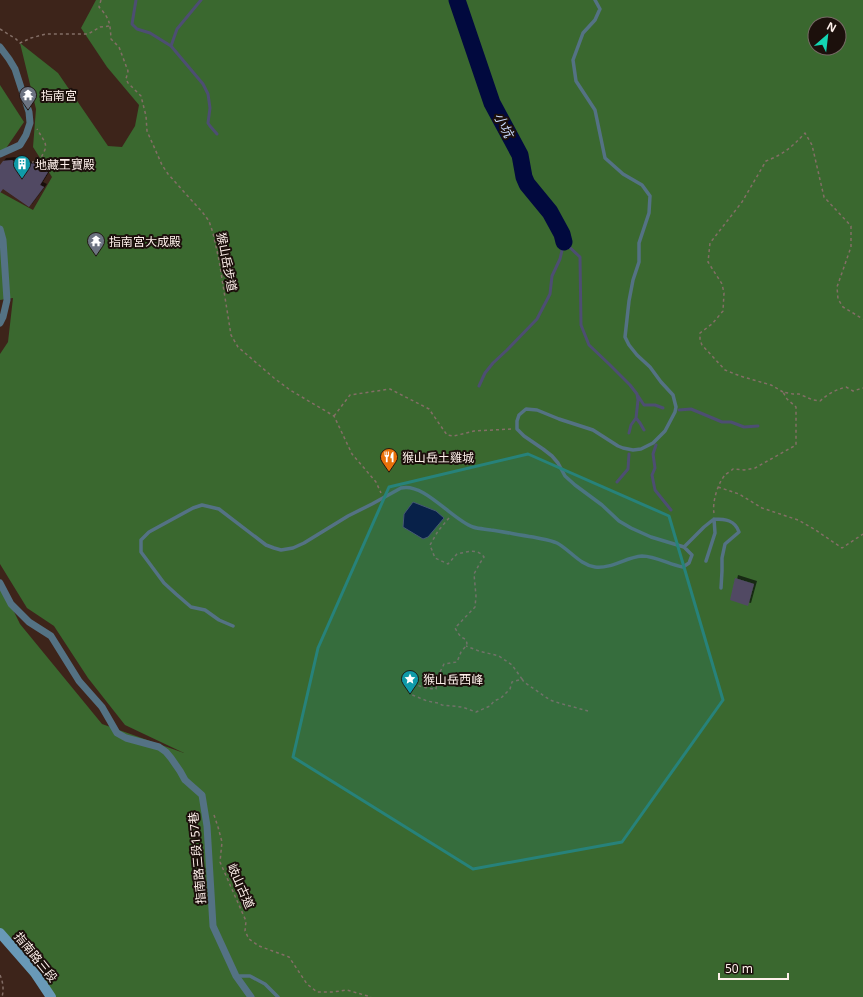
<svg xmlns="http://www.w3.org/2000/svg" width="863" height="997" viewBox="0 0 863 997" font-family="'Noto Sans','Noto Sans TC',sans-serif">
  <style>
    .forest { fill: #3a682f; fill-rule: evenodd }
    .water { fill: #01093e; stroke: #4d4e72 }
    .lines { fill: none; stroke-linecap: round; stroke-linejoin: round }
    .stream { stroke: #4d4e72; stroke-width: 3 }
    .river { stroke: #01093e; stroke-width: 17 }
    .building { fill: #514a64; filter: url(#shadow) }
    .path { stroke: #836e66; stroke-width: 1.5; stroke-dasharray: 3 3; stroke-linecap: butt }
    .lane { stroke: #547284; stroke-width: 3.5 }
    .street { stroke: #547284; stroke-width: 7 }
    .secondary { stroke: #6999b7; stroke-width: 10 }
    .marked { fill: #27827a; fill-opacity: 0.2; stroke: #27827a; stroke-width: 3; stroke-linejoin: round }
    .labels { text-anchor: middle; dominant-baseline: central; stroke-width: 4; stroke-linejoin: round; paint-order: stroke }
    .poi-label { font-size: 12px; fill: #fef0eb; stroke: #1c100c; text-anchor: start }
    .street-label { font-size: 12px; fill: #fef0eb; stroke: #1c100c }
    .water-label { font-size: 13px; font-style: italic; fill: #c9dbfe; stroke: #1c100c }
  </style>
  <defs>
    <filter id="shadow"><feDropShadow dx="3" dy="-3" stdDeviation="0" flood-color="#0009"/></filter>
  </defs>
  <rect width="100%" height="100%" fill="#3d241a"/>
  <!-- forest -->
  <path class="forest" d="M96,0H863V997H48L15,956L0,939V583L20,624L102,724L184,753L125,725L88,678L54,626L27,608L0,564V354L8,342L13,298L0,300V192L33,210L52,177L33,147L36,109L20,43L58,73L108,146L122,147L135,126L139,105L107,67L81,28ZM815,24H839V48H815Z
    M0,85L24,122L0,157Z"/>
  <!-- water -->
  <path class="water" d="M413,502L436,511L444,518L428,537L423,539L403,527L404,514Z"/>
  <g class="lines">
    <!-- stream -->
    <path class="stream" d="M136,0L132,24L137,29L150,33L171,46
      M201,0L177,29L171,46L203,84L208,94L210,108L208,123L210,126L217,134
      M564,242L580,257L581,325L589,345L609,364L630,385L637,394L638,400L636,418L631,425L629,433
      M479,386L485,373L493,363L507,350L537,319L550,294L552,276L560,259L564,242
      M638,396L644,405H655L663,408
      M679,410L691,409L722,422H731L744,427L758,426
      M636,418L640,423L644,430
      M656,445L653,454L655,468L652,475L655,490L671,510
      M617,482L628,469L629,454"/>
    <!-- river -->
    <path class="river" d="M457,0L492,103L520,155L524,177L527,184L550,212L562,234L564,242"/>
  </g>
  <!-- building -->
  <path class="building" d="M12,160L21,166L35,163L48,172L40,185L44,187L29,207L3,189L0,193V165L3,161Z
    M735,578L754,584L748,606L730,600Z"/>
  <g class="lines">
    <!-- path -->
    <path class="path" d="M101,0L99,7C110,19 110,23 111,39L119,47L128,71L126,79L128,83L141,96L146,116L147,131L162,165L168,174L203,213L209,221L213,233L219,260L231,335L238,347L274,378L290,390L334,416L352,454L376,482L381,493
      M0,29L16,39L20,43L31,38L46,34H88L100,27L110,26
      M20,164L39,161C49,144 47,146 37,129
      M783,392L771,385L740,376L725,370L702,345L700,340V333L712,324L723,311L724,293L722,284L708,262L710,243L742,202L766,161C784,154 792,147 805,133L812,145L824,197L851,226V247L837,287L838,299L843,307L863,319
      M334,416L350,395L390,389L429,409L447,435L454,436L474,431L511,429
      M718,487L739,494L762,508L798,520L814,529L842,548L863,534
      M714,513C712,502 718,483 725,475C727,473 731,471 733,469L744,470L755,468L796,445V407L787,399L783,392L793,394H799L813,400L820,401C828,394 835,390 846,387L853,391L863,388
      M449,518L438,531L430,545L435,558L448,564L457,554C467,552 477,548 484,557L480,563L474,574L476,596L475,607L455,628L458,633L461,637L465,639L467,643L466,646L461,652L457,662L444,664L438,676L436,689C427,689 419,685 410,684V694L427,701L438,703L442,705L462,707L476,712L490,706L494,701L501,698L510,689L512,682L522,679L512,665L499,656L479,651L466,646
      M522,679L524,682L550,700L559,703L588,711
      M214,815L218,827L222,842L220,862L246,921L245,931L249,939L259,946L289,957L307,984L317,992H333L347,990L371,997
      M0,975C3,982 4,989 2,997"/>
    <!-- lane -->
    <path class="lane" d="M684,547L704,527L714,519C725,519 735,520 739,532L725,544L722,558V571L721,588
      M706,561L715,533L714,519
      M233,626L219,620L205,610L191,607L176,594L164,583L141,552V540L149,532L193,508L202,505L219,509L266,545L274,548L281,550L293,548L304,543L348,516L372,504L401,488C424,482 452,520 473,527C479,529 486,529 491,530C505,532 519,535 533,537C541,539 550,540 557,543C570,550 580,565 595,567C612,569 626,557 642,556C656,556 670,565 683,567L689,563L692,555L684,547L651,537L631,528L619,521L602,505L575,485L565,476L558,463L552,456L543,449L524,436L517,429V421L519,415L526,409L537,410L559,419L593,430L618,446L623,448L633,450L641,449L653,443L665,431L675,412L676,407L673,395L661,382L650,367L637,355L629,345L625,337L629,301L633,280L639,262V243L649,213L650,196L642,185L623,174L605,158L595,110L576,81L573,60L583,33L595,20L599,11L600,9L595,0
      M237,976H250L265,984L278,997"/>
    <!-- street -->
    <path class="street" d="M0,47L9,59L15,69L29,112L30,123L26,135L20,145L0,154
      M0,229L3,240L7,300L3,317L0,323
      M0,583L11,604L29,622L51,636L79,681L102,707L117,733L126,738L159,747L166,752L171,758L180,771L185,780L202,795L207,826L213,926L236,976L251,997"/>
    <!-- secondary -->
    <path class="secondary" d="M0,933L35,973L51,997"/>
  </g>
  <!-- marked area -->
  <path class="marked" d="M528,454L669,516L723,700L622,842L473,869L293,757L318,648L389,487Z"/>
  <!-- icons -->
  <defs>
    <symbol id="temple-pin" viewBox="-11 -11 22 30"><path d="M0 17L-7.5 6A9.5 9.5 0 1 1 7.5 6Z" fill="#6b7280" stroke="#1c100c"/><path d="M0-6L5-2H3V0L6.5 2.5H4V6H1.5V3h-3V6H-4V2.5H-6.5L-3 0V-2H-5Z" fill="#fff"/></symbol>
    <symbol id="building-pin" viewBox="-11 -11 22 30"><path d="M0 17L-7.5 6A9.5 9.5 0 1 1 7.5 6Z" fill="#0f9aa8" stroke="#1c100c"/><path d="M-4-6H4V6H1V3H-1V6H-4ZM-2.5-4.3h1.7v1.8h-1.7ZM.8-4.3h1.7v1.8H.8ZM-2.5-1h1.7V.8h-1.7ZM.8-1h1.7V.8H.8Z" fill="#fff"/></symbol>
    <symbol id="restaurant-pin" viewBox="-11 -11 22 30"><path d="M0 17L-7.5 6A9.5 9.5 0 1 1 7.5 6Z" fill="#e8710a" stroke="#1c100c"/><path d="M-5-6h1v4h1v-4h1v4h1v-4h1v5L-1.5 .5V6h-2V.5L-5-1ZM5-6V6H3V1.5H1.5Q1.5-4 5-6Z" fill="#fff"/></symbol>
    <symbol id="sight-pin" viewBox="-11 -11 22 30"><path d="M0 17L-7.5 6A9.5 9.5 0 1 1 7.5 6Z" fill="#0f9aa8" stroke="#1c100c"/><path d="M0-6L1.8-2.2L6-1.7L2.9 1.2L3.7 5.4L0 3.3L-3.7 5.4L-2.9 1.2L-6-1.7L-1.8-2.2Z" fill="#fff"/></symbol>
  </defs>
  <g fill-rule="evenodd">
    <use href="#temple-pin" x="18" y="85" width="20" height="27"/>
    <use href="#building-pin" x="12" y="154" width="20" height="27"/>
    <use href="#temple-pin" x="86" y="231" width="20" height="27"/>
    <use href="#restaurant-pin" x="379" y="447" width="20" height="27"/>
    <use href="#sight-pin" x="400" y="669" width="20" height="27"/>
  </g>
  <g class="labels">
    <!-- poi labels -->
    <g class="poi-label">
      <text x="41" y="95">指南宮</text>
      <text x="35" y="164">地藏王寶殿</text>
      <text x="109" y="241">指南宮大成殿</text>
      <text x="402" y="457">猴山岳土雞城</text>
      <text x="423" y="679">猴山岳西峰</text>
    </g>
    <!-- street labels -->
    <g class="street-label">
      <text transform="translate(227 262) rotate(79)">猴山岳步道</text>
      <text transform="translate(197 858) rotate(-95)">指南路三段157巷</text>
      <text transform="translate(241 886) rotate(66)">岐山古道</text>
      <text transform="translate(36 957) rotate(51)">指南路三段</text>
    </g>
    <!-- water labels -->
    <g class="water-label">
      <text transform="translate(504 125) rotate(62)">小坑</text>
    </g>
  </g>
  <!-- north arrow -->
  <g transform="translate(827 36) rotate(28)"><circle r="19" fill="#1c100c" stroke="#766a65"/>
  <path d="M0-3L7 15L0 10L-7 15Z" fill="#13d5b3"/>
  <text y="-6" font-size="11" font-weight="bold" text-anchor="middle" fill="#fef0eb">N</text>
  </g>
  <!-- scale -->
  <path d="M719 973v6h69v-6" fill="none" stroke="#fef0eb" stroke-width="2"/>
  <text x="725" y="973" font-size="12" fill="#fef0eb" stroke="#1c100c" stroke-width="3" paint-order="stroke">50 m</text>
</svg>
